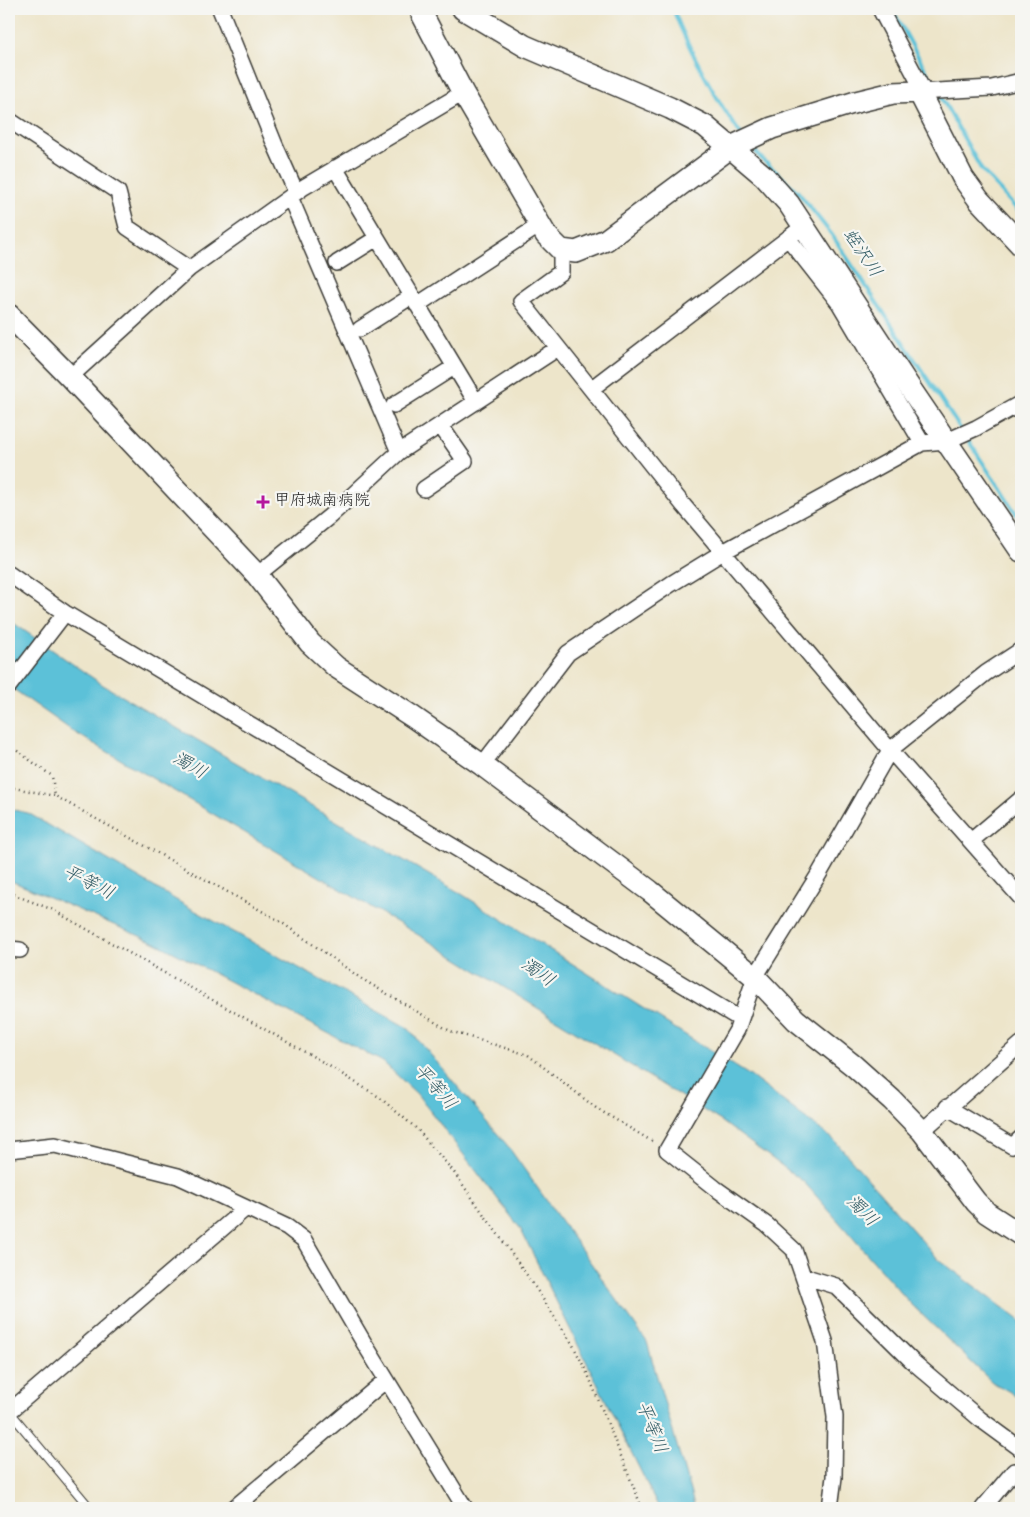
<svg xmlns="http://www.w3.org/2000/svg" width="1030" height="1517" viewBox="0 0 1030 1517" font-family="'Gochi Hand','Klee One',sans-serif">
  <style>
    .water { fill: #5bc1d8; stroke: #3c6e7a }
    .lines { fill: none; stroke-linecap: round; stroke-linejoin: round }
    .stream { stroke: #5bc1d8; stroke-width: 4 }
    .lane-casing { stroke: #3b3a36; stroke-width: 10 }
    .street-casing { stroke: #3b3a36; stroke-width: 18 }
    .secondary-casing { stroke: #3b3a36; stroke-width: 24 }
    .path { stroke: #3b3a36; stroke-width: 2.5; stroke-dasharray: 1 4; stroke-linecap: butt }
    .lane { stroke: #fff; stroke-width: 8 }
    .street { stroke: #fff; stroke-width: 15 }
    .secondary { stroke: #fff; stroke-width: 21 }
    .poi-dot { fill: #b5179e; stroke: #f6f6f2; stroke-width: 2 }
    .labels { text-anchor: middle; dominant-baseline: central; stroke-width: 4.5; stroke-linejoin: round; paint-order: stroke }
    .poi-label { font-size: 16px; fill: #1c1c1c; stroke: #f6f6f2; text-anchor: start }
    .water-label { font-size: 18px; font-style: italic; fill: #355e67; stroke: #f6f6f2 }
  </style>
  <rect width="100%" height="100%" fill="#f6f6f2"/>
  <filter id="ink" filterUnits="userSpaceOnUse"><feTurbulence type="fractalNoise" baseFrequency=".02" numOctaves="2"/><feDisplacementMap in="SourceGraphic" scale="10" xChannelSelector="R" yChannelSelector="G"/><feConvolveMatrix kernelMatrix="1 2 1 2 8 2 1 2 1" color-interpolation-filters="sRGB"/></filter>
  <filter id="wash" filterUnits="userSpaceOnUse"><feTurbulence type="fractalNoise" baseFrequency=".0096" numOctaves="4" result="noise"/><feDisplacementMap in="SourceGraphic" scale="20" xChannelSelector="R" yChannelSelector="G"/><feGaussianBlur stdDeviation="1.12" result="paint"/><feColorMatrix in="noise" values="0 0 0 0 0 0 0 0 0 0 0 0 0 0 0 0 0 1.4 0 .05"/><feComposite in="paint" operator="in"/></filter>
  <g filter="url(#wash)">
    <rect width="100%" height="100%" fill="#ede5ca"/>
    <!-- water -->
    <path class="water" d="M9,620L103,685L460,893L749,1075L834,1140L938,1259L1021,1321V1398L992,1382L910,1303L804,1182L721,1121L432,943L74,732L9,686Z
      M9,809L28,813L183,904L408,1028L507,1145L647,1342L695,1508H659L520,1228L417,1094L383,1062L156,943L9,880Z"/>
    <g class="lines">
      <!-- stream -->
      <path class="stream" d="M673,9C689,50 716,100 742,136
        M892,9L935,87
        M940,95L981,169L1021,214
        M750,145L761,158L798,192L832,235L962,431
        M966,437L1021,521"/>
    </g>
  </g>
  <g filter="url(#ink)">
    <g class="lines">
      <defs>
        <path id="lane" d="M9,1411L90,1508"/>
        <path id="street" d="M220,9L275,145L296,192
          M880,9L924,92
          M919,92L992,88L1021,81
          M9,120L118,192L127,227L189,269
          M335,168L476,402
          M290,197L399,452
          M788,238L839,303L922,443
          M561,250V272L521,301L684,506L890,750L1021,898
          M337,263L377,238
          M417,305L540,225
          M360,329L412,296
          M70,377L189,269L304,187L463,93
          M591,389L804,226
          M394,405L454,367
          M424,489L465,461L440,425
          M9,574L65,613L740,1019
          M257,575L330,516L399,452L558,348
          M9,686L65,613
          M482,765L568,653L671,584L723,552L922,443L947,441L976,428L1021,403
          M971,841L1021,799
          M9,949L20,950
          M947,1107L1012,1146L1021,1138
          M922,1131L1021,1044
          M9,1150L55,1145L178,1176L287,1227L304,1240L364,1343L465,1508
          M803,1276L836,1286L912,1361L980,1419L1021,1449
          M9,1412L246,1208
          M234,1508L386,1380
          M830,1508L834,1477L835,1417L825,1341L794,1250L767,1225L715,1188L667,1150L737,1030L755,977L819,874L890,750L986,673L1021,650
          M983,1508L1014,1471"/>
        <path id="secondary" d="M421,9L422,14L463,93L546,235L561,250L576,252L606,240L731,147L772,128L856,102L893,93L919,92L963,178L979,200L1021,245
          M463,9L525,46L670,108L705,126L764,176L789,204L912,391L1021,551
          M9,315L70,377L257,575L310,643L336,667L413,717L482,765L650,891L755,977L796,1020L854,1066L892,1100L922,1131L976,1202L987,1213L1021,1235"/>
      </defs>
      <!-- lane casing -->
      <use href="#lane" class="lane-casing"/>
      <!-- street casing -->
      <use href="#street" class="street-casing"/>
      <!-- secondary casing -->
      <use href="#secondary" class="secondary-casing"/>
      <!-- path -->
      <path class="path" d="M9,745L52,776L55,796L278,920L362,979L450,1031L528,1055L596,1108L655,1143
        M9,787L55,796
        M9,893L51,909L321,1061L379,1097L417,1129L453,1171L480,1209L529,1278L573,1345L589,1377L642,1508"/>
      <!-- lane -->
      <use href="#lane" class="lane"/>
      <!-- street -->
      <use href="#street" class="street"/>
      <!-- secondary -->
      <use href="#secondary" class="secondary"/>
    </g>
  </g>
  <!-- markers -->
  <path class="poi-dot" d="M260.5 494.5h5v5h5v5h-5v5h-5v-5h-5v-5h5z"/>
  <g class="labels">
    <!-- poi labels -->
    <g class="poi-label">
      <text x="274" y="502">甲府城南病院</text>
    </g>
    <!-- water labels -->
    <g class="water-label">
      <text transform="translate(861 254) rotate(56)">蛭沢川</text>
      <text transform="translate(189 767) rotate(30)">濁川</text>
      <text transform="translate(88 884) rotate(27)">平等川</text>
      <text transform="translate(537 974) rotate(35)">濁川</text>
      <text transform="translate(434 1088) rotate(49)">平等川</text>
      <text transform="translate(861 1212) rotate(45)">濁川</text>
      <text transform="translate(650 1428) rotate(68)">平等川</text>
    </g>
  </g>
  <!-- margin -->
  <rect width="1030" height="1517" fill="none" stroke="#f6f6f2" stroke-width="30"/>
</svg>
